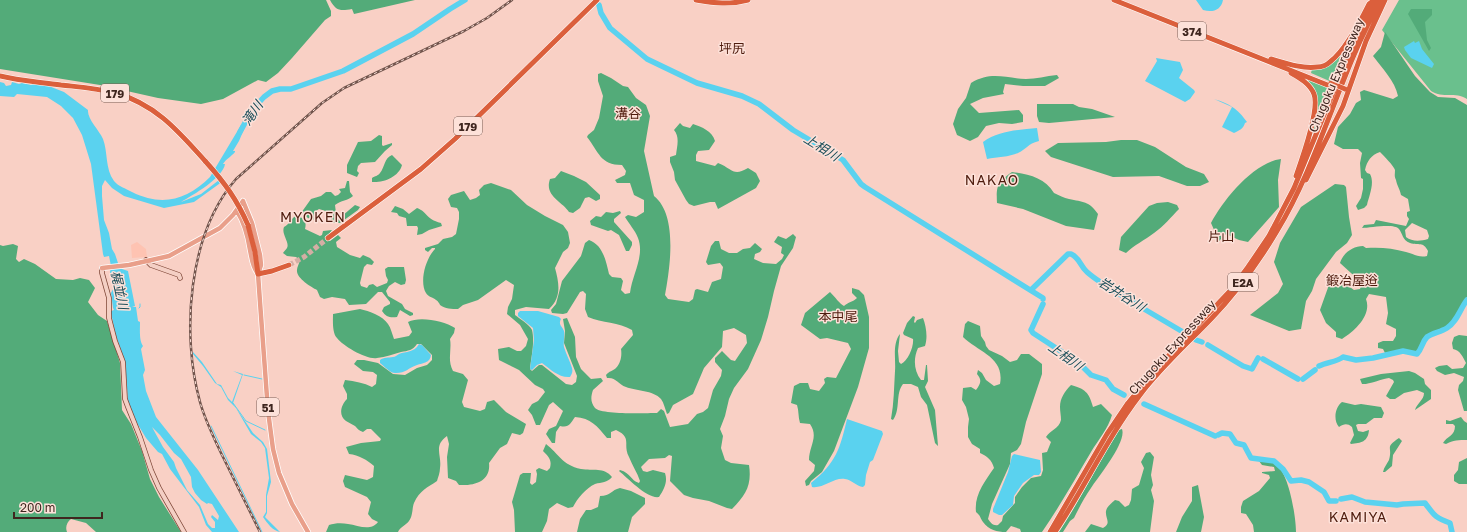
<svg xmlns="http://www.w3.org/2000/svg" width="1467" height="532" viewBox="0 0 1467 532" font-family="'Golos Text','Noto Sans JP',sans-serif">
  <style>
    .built { fill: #fec3b2 }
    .green { fill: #6ac08d }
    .forest { fill: #53ab79; fill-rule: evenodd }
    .water { fill: #5ad2ef; fill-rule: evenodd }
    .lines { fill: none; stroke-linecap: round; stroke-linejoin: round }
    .stream { stroke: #5ad2ef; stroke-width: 1 }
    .river { stroke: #5ad2ef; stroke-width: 5.5 }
    .highway-tunnel { stroke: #d4aea4; stroke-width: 5; stroke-dasharray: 5 2.5; stroke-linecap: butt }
    .secondary-casing { stroke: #7d4536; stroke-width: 5.5 }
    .primary-casing { stroke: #fff; stroke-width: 6 }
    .highway-casing { stroke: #fff; stroke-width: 6 }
    .secondary { stroke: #f4cfc4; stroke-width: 4 }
    .primary { stroke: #e99f8a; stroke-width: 4.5 }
    .highway { stroke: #db5f3c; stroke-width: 5 }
    .rail-casing { stroke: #71544c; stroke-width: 2.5 }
    .rail { stroke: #fde1d9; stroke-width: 1; stroke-dasharray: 3; stroke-linecap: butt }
    .highway-bridge-casing { stroke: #fff; stroke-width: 6; stroke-linecap: butt }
    .highway-bridge { stroke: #db5f3c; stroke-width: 5 }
    .labels { text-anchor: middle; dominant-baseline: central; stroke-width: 3; stroke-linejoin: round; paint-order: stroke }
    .shield { fill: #fde1d9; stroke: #785e57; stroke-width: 1 }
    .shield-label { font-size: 11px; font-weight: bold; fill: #3f261f }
    .street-label { font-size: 12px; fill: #3f261f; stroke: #fde1d9 }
    .neighbourhood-label { font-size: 13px; fill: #4e1b0d; stroke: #fde1d9 }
    .water-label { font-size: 13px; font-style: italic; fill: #174c58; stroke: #fde1d9 }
    .quarter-label { font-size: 14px; letter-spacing: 1px; fill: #4e1b0d; stroke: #fde1d9 }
  </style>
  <rect width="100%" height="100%" fill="#f9d0c5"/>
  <!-- built -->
  <path class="built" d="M137,242L146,249L147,257L132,258L131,245Z"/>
  <!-- green -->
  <path class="green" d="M1399,0H1467V99C1455,91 1443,99 1431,91L1382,30Z
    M1360,24L1334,83L1311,73L1312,69L1325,67Z
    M1308,79L1332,88L1306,155L1318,104L1316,94L1308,82Z"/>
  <!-- forest -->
  <path class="forest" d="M0,0H326L331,11V16L325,20L292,58L278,73L266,82L258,80L223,99L201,104L158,98L100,85L0,69Z
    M330,0H415L354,14L352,9C340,11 336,11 330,0Z
    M1411,9H1432V15L1425,22L1427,40L1431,48L1429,51L1408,14Z
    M1385,32L1415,76L1430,92L1438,97L1455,98L1467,105V297C1461,304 1459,314 1453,321C1446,329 1434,330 1426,336C1422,340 1420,348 1417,352L1412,353L1403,350L1385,353L1383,349L1378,348V343L1383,341H1393L1396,336V329L1386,324L1388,313L1386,297L1369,294L1366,299C1372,315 1355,331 1342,339L1336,337V332L1326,323L1320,310L1330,282L1334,280L1340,283H1344L1354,290L1360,289L1362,283L1340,263C1343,253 1353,246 1363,246L1366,248C1379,247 1393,248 1406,252C1414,254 1419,258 1427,256L1428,251C1423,241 1419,246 1410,243C1402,240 1403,234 1399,229C1394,223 1370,228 1362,228L1364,225L1374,224L1376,220L1406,226L1409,219L1407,216V212L1410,211L1408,199L1401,195C1400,189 1397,186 1396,180C1394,176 1395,174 1395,170C1394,166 1383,155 1380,152C1371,155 1367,161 1365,170L1367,173L1370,174C1375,183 1369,196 1367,205L1364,208L1358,210L1356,206L1361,198L1363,189V179L1361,178L1360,163L1362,153L1358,149H1343L1334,144L1338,127L1350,114L1356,103L1361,100L1360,92L1364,90L1393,99L1398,96C1395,81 1382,68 1373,56L1381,47ZM1412,223L1427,230L1429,236L1428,239C1421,241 1412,242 1406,237L1405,230Z
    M601,73L611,78L623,86L628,87L636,98L646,105L650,116L644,151L654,196C678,215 670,268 665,295L668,299L689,302L693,299L695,290L697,289L708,292L712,282L721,279L723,267L720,263L708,265L706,262L711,246L715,241H719L721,249L729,253H737L743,249L750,248L755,243L762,249L760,252L755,254L754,259L763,263L776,264L782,259L784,255L781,253L782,247L774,242L778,236L786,239L793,234L796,237L793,248L781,266L774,291L768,317L761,340L748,369L734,388L729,399L725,416L720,429L723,436L721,448L725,460L731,463L749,465C752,485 746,495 732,509L727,508L709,501L693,498L684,495L670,481L672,456L669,455L665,458L649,459L641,467L643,471L647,472L653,470L665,473C668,482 664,489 659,497C647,499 628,478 619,471L620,470C631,473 630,480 639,483L640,481C637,472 632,465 629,457C622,444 633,438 616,430L611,432V438H607C597,426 591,418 575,417C570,424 569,428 560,426L556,432L555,443H552L546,434L549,429L556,426L563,411L553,402L549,405L540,425H536L532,415L528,410L532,404L538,401L545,392L543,389L535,385L519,370L499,360L498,349L509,347L517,351H521L526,346L528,339L520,325L507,314L508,307L512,299L514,285L506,280L478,300L463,305L458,309C452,309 445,309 440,305C440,304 437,300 436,300C433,297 428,297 426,293C419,281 426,258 435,249V248H432L428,252L425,250V248L438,244L443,239L452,237L456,234L459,219V212L457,208L451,207L448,199L451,195L464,191L470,200L476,198L480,195L479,190L484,185L491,183L511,190L527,205L545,216L563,225L568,232L570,243L568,248L563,252L555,268C559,283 562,297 549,309L526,307L515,310V315C520,319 529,324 532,330C535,342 531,358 530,369L532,371L539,365H542L566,384L572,385L576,382L577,376L564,343L565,331L563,319L567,318L575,337L576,357L581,369L591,379L601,378L603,381L593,390C591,396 590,402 595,408C602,415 645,413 657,413L661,409L664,411L670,427L688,424L697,414L703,412L708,408L713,390L721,376L722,370L715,362V358L722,351L731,360L735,361L747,343L746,335L734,328L723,331L722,347L704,368L693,394L673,405L669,413L667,414C665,409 664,403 661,399C653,390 636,391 626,387C618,384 616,377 607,378L606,375C609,371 613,371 616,368C621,363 622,355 621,349L633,335L632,330C619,322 602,323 588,317L585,309L586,294L583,291L580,292L567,313L563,314L552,313L551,310L556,304L562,281L581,256L585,243L589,240C603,245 606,261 609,274L612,277L621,278L623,281L621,290L625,294L630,293C632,275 645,256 638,238C635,230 629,224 625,217L628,215L636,217L644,212V200L634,195L630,183H617L615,180L625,175L626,171L622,165C600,165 599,152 587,137L588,135L594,130L599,118L603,96L598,81V74Z
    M1057,75L1059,78L1045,86H1023L1005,84L1003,92L1004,94L983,98L970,104L979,113L1019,110L1023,115V122L1012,124L999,123L986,126L978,137L970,141L957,135L953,124L958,109L966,98L971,83C991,71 1004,78 1026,79C1036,79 1046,76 1057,75Z
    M1037,104H1073L1079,107L1092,109L1115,117L1049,123L1039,122L1037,116Z
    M680,123L683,126L690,128L693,124C702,127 712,131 715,141L709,150L698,151L696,155V161L715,166L718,163C733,169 733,177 748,168L756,173L760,181L756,188L718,209L715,202H710L694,206L689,204L686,200L675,180L674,172L670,162V157L676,155C677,146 680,137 674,130Z
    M379,135L382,136V145L383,146L392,143V145L385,151L375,162L361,163L358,166L357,171L359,173L357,177L347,173V165L358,142L371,141Z
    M1121,140H1137L1155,147L1186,167L1204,174L1209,182L1200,186H1187L1159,176L1113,177L1051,157L1045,151L1058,143L1106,142Z
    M392,155L402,165C399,177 383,183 372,182V178C375,176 378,176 380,173C385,167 384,158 392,155Z
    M1281,159L1278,180L1279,207L1248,242L1239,240L1226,234L1219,241L1211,223C1223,200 1254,162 1281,159Z
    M561,171L574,176L586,182L600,195V199L596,201L589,197L585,198L580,208L573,213L569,212C562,201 544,196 550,179L555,178Z
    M1012,172C1029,174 1045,178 1054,193C1059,195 1064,198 1069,199C1083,202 1089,201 1098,214L1094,230L1066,226L1023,209L997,203C996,185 998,182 1012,172Z
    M347,181H349L350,192L353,196C348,201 341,200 335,205L336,213L339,216H342L355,205L360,207L358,210L340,223H329L333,215L332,213L319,209L316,211L314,216L315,218L313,220L308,218L301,213L311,199L321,196L326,192H331L335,196L338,195L341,192L339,189L345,188Z
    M1335,184L1344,185L1346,187L1349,217L1352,235L1347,243L1336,252L1316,279L1312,291L1306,301L1301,329L1289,331L1250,315L1278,293L1283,284L1274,262L1280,243L1301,207Z
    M1168,202L1177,205L1179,209C1171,217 1164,226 1154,233C1145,240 1134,245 1126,253L1119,250L1121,237L1149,206L1157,203Z
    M395,206L403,209L409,214L417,208C428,212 425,219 441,223L442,226L429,230L422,234L417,235L418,228L417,226H407L406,218L399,216L397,213L391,212Z
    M620,211L621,213L614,219V222L632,242V245L629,251H626L619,235L611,230L608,231L591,225L590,221L596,216L601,217L606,212L613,213Z
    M297,215C304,219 307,221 305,229L320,236L322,235L323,231L332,230L327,237L330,241L338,235L341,238L336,242L337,247L350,255L360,258L363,255L370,258L374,262L372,265L367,264L364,267L360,283L361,286L367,288L369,285L373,284L377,287L387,283L388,280L386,276L385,269L388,267H404L406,280L405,284L401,285L395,282L389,286L386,291L388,296L402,304L405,309L413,313V315L410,316L400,310L397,317C390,318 386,317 382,311L384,307L390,304V302L382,292H378L366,304L349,305L345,299L332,297L324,299L320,297L317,290C311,287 296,278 297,270C297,267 299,264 300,260L296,257L287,256L283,253C284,251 286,250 287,248C290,242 281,234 284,227C290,224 291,218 297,215Z
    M13,244L18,246L16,259L19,262L24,259L35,264L56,279L73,280L80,278L89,280L95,288L88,302L98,315L107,321L120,363L122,410L131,424L142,451L150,479L159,497L181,532H96L86,523L71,519C67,522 65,527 67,532H0V245L3,246Z
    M852,288L859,290L864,295L869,317V348L858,387L834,451L822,472L811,481L809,485L806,486L805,481L814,471L815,465L809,460C809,446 819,437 810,424L800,423C798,417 799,411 797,405L791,403L794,386L800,383H808L810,389L819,391L825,383L824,379L827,377L836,378L851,349L848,343L827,338L820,339L801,325L805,313L830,292C835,297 840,304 844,306C848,302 853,302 857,298L852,293Z
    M360,309C369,311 383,316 388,324C391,328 392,334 394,339L409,336L412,332L408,322C420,316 444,321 455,328L454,333L450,339C452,350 447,360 453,371L463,374L468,380L462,402L464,407L480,411L485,409L487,402L494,400L506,412L526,424L523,433L520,435L512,433L507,444L500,448L489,463C491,481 475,486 459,485L456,481L448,478L447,457L449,444L447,436C433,446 442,455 440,468C440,473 438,477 437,481C427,488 420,490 414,503C412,508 413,516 409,521C406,525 400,527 398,532H326L329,525C335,523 342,523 348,524C358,525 370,532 378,522L372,519L368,514L371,502L367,497L345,487L343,481L345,475L367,480L373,477L374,466C367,460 359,455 349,454L346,447L361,443L380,441L381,439L371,429H367L363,432C358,430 358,429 355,426C352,424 349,423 346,421C338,415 341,405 347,399V394L343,386L345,380C355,381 364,383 372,387L376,384L377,375L373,372L363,371L354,364L357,360H364L378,363L393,374L405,375L417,368L427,365L432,360V355L421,344H417C413,350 408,351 401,352C393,354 386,357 377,358C367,360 343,346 337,338C332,333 333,320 333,314Z
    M913,316L915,317L914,322L915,323L917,320L923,318C926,326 928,337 925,346L918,348C913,359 914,371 921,380H924L926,365H927L928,381L925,387L935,410L938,446L935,443L927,405L921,397L918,387L911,384H903C895,394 901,409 893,420L891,419C894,403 894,387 895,371C896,360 892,344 900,334L898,351L899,362L901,364C908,361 914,346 913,339L904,335L903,333L907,323Z
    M968,321L980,326L981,336L985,342L986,346L989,350L1002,356L1010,362L1017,360L1021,354H1029L1042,364V374L1026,422L1021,444L1017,450L1011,453L1010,464L992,504L988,519C991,523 993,526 998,525L1002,521L1003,516L1015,503V497L1022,487L1031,478L1041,476L1043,470L1042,453L1047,452L1051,442L1046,437C1050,430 1059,429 1061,420C1061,416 1060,411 1060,407C1060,398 1065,391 1071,385C1085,389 1089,392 1093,407L1101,404L1112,415C1108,429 1098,440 1091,452C1075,479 1060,506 1042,532H1021L1020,529L1011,526L1006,532C997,532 989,530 983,522C980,518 981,516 976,512C974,495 985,481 994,468C992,460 987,456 980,453V449L972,444L968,437V427L969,419L966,407L962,400L963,388L971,387L976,390C981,383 982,380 977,374L978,370L982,373L986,380L994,386L1000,384C1005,357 978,352 963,337L965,324Z
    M1459,335L1467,336V411H1464L1458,390L1459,385L1463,381L1464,377L1454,373L1445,375L1437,371L1435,368L1439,366L1447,365L1452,369L1463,368L1466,363C1463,357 1460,350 1453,349L1452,343L1454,337Z
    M1409,371L1415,373L1424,379L1425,384L1431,390V399L1415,410C1417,403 1424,400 1424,393L1417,390L1404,393L1395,399H1390L1386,396L1394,382L1393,380L1389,378C1382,379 1367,385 1362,384L1360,379L1381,374Z
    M1342,402L1355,405L1361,404L1381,407L1384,413L1382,418H1374L1366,424H1358L1356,425L1358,431L1363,432L1369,430C1368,442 1361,443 1351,444L1350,443L1354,435L1352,427C1347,423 1344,424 1339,427C1333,420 1335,407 1342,402Z
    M1461,417L1464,421L1467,423V440C1459,440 1453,440 1446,444L1443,443C1447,436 1455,436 1455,426L1453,424H1446V420L1450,421Z
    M1122,429C1127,442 1098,477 1091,488C1084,498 1079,508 1074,518L1070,521L1063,532H1059C1081,499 1098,463 1119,430Z
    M1399,438L1402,441L1393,455L1392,466L1385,472H1383C1384,467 1387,464 1389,460C1393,446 1384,448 1399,438Z
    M546,444C559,454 562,465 581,469C593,471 604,467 612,477C607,483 602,482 595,484C586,488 577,499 573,507L568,508L557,503L549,509L547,521L542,532H515L514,510L512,502L520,475L523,473H531L530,483L532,485L536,482L537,474L536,470L539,468L547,471L550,468C552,460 549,457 543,451Z
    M1150,452L1154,457L1151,475L1153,485L1151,490L1154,501L1150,532H1085L1091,524L1103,528C1112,523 1105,519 1106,511C1107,506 1112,503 1115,500L1119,501L1125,507L1129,505L1131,500L1132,489L1139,485L1144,468L1141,462L1146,453Z
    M1467,458V484H1459L1454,481V475L1458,470L1459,462Z
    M1259,461C1264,461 1271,461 1275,463C1289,472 1296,517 1296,532H1254L1253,525L1246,514L1241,513V507L1243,501L1259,491L1270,478L1269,475L1262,473V472L1275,471L1274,467L1262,465Z
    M1198,485L1204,517L1201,532H1176L1182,517L1192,501V487Z
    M620,488L631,491L645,498V504L632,517L628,532H577L580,519L586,510H591L598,507L600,496C611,496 611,490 620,488Z"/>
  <!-- water -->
  <path class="water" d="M1196,0H1223C1221,10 1213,13 1203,10Z
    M1414,41L1415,43L1419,41L1422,49L1434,64L1432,68L1411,58L1405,50L1404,47Z
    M1156,58L1180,62L1183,70L1179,78L1194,90L1195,92L1190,99L1185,102L1145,81L1157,61Z
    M0,82L4,83L6,86L11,85L12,82L19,84L22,83L31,85L33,84L46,85L64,92L88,110C87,119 99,130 103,139C108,152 105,169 114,181C119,187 125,188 132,192C162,207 187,200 210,177L241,125L245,127L239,141L233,151H235V152C232,156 226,159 223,164H225C223,178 193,195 181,202L201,194L219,180L221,182L219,184L194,202L164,208L124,196L112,188L105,180L102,186V196L104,220L109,233L112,249L115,254L119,266L122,269L128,271L135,306L132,307H136L138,321L140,322C140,330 139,340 143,346L141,349L145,370L143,375L146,391L156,417L198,470L239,532H212L206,525L199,507L170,469L162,454L158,452L146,438L137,423L128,401L125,361L116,336L111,313V311L114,310L113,308L111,293L114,287L110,272L111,266L109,256L104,257L103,254L91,164L82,135L73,118L61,106L47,97L17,94L14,97L0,96ZM152,427L160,435L174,453L181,459L191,477L192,487L195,493L201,500L207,504L208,503L212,504L219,516L218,520L212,515L211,517L215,522V528H212L208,524L200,505L187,490L176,468L174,462L163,447Z
    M1214,99C1230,104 1237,108 1247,122L1245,123C1243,129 1240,130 1234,133L1222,127L1232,107Z
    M1037,128L1039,141C1027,144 1027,149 1018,153C1009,157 997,157 987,159L983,142C999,130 1019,130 1037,128Z
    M520,311H538L559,317L561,319C558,325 562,326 564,331C565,336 563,342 564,347C566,354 570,361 572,368C573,372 572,374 570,377C559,378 550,369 542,363L537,365L532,370L530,369L534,340L533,328L518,316V313Z
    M419,344L422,345L431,355C430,363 423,363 417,365C408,368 406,373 396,373C391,374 384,366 380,363V360C384,357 388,358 393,357C395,357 397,355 399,354C406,351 414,353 419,344Z
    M193,352L202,362L217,384L221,385L228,398L232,402L242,375L233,371L243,374L233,403L253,433L263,442L267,449L271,482L267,496V513L265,517L280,532C273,531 267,523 263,517L266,512V495L269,478L265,448L261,442L251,434L236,408L228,400L221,387L215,383L203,366L193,354Z
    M847,419L882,431L883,434L873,460L870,462L866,475L865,485L863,487C856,486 852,480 845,479C834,477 823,489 812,487L811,483C836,463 840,449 847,419Z
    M1014,454L1040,460L1041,472L1039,475H1034L1023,483L1014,496L1013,505L1002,515H999L993,512V509L1008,472L1012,456Z"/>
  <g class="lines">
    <!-- stream -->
    <path class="stream" d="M139,308L140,307V304
      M244,375L262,379
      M233,403L246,421L265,430
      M211,426L262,532"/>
    <!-- river -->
    <path class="river" d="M599,5L601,13L610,28L647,59L697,83L742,96L759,104L793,130L843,160L861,184L865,187L1043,298V299
      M240,132L252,110L264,97L272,91L280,89H291L343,71L413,34L450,9L465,0
      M1031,290L1068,254H1071C1080,258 1080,266 1087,272C1097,281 1111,289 1123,296C1129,300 1134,300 1139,306L1183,332
      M1043,304L1032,328L1031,330L1033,333L1079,363L1091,375L1106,380L1113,389L1124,395
      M1196,340L1202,342
      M1208,345L1243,366L1252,369L1258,358
      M1263,359L1298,379
      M1319,366C1327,362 1337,362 1343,357L1356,360L1373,358L1403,351L1417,354C1422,349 1422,342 1427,337C1432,333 1441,332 1447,328C1457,322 1460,309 1467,300
      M1303,379L1315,370
      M1144,404L1215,436
      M1218,435L1222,433L1230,434L1236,443L1244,445L1251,458L1274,461L1283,469L1291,481L1301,480L1309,482L1324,492L1329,501H1336
      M1341,499L1352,497L1365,502L1397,505L1403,504L1425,503C1434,515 1435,518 1450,523L1452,532"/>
    <!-- highway-tunnel -->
    <path class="highway-tunnel" d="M289,265L304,257L328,238"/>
    <defs>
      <path id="secondary" d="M146,260L151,265L179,275L180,278
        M102,268V273L109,298V318L115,341L123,362L125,399L128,407L140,437L151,470L159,488L184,532"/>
      <path id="primary" d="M243,201L252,223L260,255L261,265L258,274L260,302L268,411L273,449L279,473L292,504L308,532
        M237,211C244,222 248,237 250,250C252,259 252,266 258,274
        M102,268L129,265L169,256L220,228L233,215L243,201"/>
      <path id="highway" d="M696,0C714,3 730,5 748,0
        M1114,0L1330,86
        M1271,59C1285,63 1302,69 1317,67C1322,67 1327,65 1331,61C1345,50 1361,20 1369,4L1373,1
        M1291,73C1300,78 1310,84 1314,94C1320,110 1302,159 1296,176
        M0,76C19,81 41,82 61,85C79,87 97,88 115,93C156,104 179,132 206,162
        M1306,180L1343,106L1366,41L1385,0
        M248,225L255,252L258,274L272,271L289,265
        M328,238L421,169L455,139L597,0
        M1050,532L1107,434L1128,403L1155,370L1230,291L1248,267L1269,236L1294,188L1349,54L1376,0
        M1055,532C1085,487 1107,438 1140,395C1161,367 1187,344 1211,319C1237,292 1258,263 1277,231C1321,158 1339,73 1381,0"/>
    </defs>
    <!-- secondary casing -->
    <use href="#secondary" class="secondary-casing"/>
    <!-- primary casing -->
    <use href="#primary" class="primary-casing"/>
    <!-- highway casing -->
    <use href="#highway" class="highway-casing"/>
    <!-- secondary -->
    <use href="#secondary" class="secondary"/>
    <!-- primary -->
    <use href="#primary" class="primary"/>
    <!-- highway -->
    <use href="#highway" class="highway"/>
    <defs>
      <path id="rail" d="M260,532C247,506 234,479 221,453C213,436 205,420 200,402C181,334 188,234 236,179L322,103L344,88L464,31L487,18L512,0"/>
    </defs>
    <!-- rail casing -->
    <use href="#rail" class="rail-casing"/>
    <!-- rail -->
    <use href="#rail" class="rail"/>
    <defs>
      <path id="highway-bridge" d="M1331,83L1345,89
        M206,162C225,183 237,200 248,225"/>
    </defs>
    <!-- highway-bridge casing -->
    <use href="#highway-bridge" class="highway-bridge-casing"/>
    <!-- highway-bridge -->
    <use href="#highway-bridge" class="highway-bridge"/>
  </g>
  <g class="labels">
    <!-- shield labels -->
    <g class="shield">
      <rect x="1178" y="22" width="28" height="18" rx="3"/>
      <rect x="101" y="84" width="28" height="18" rx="3"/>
      <rect x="454" y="117" width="28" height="18" rx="3"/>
      <rect x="1228" y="273" width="30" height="18" rx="3"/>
      <rect x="257" y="398" width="22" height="18" rx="3"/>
    </g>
    <g class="shield-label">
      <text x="1192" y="31">374</text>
      <text x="115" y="93">179</text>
      <text x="468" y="126">179</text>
      <text x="1243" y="282">E2A</text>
      <text x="268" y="407">51</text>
    </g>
    <!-- street labels -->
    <g class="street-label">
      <text transform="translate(1336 75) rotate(-67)">Chugoku Expressway</text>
      <text transform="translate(1172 347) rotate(-48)">Chugoku Expressway</text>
    </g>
    <!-- neighbourhood labels -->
    <g class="neighbourhood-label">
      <text x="732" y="48">坪尻</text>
      <text x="628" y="113">溝谷</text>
      <text x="1221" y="236">片山</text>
      <text x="1352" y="280">鍛冶屋逧</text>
      <text x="838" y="316">本中尾</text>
    </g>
    <!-- water labels -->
    <g class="water-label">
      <text transform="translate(252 113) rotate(-55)">滝川</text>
      <text transform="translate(822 147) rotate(32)">上相川</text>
      <text transform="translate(120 290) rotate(78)">梶並川</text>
      <text transform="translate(1122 294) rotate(32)">岩井谷川</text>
      <text transform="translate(1066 356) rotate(35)">上相川</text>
    </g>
    <!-- quarter labels -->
    <g class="quarter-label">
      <text x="992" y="179">NAKAO</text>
      <text x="313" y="216">MYOKEN</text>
      <text x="1358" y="516">KAMIYA</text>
    </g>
  </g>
  <!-- scale -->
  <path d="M14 512v6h88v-6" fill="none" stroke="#3f261f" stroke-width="2"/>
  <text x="20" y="512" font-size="12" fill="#3f261f" stroke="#fde1d9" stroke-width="3" paint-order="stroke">200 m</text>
</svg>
